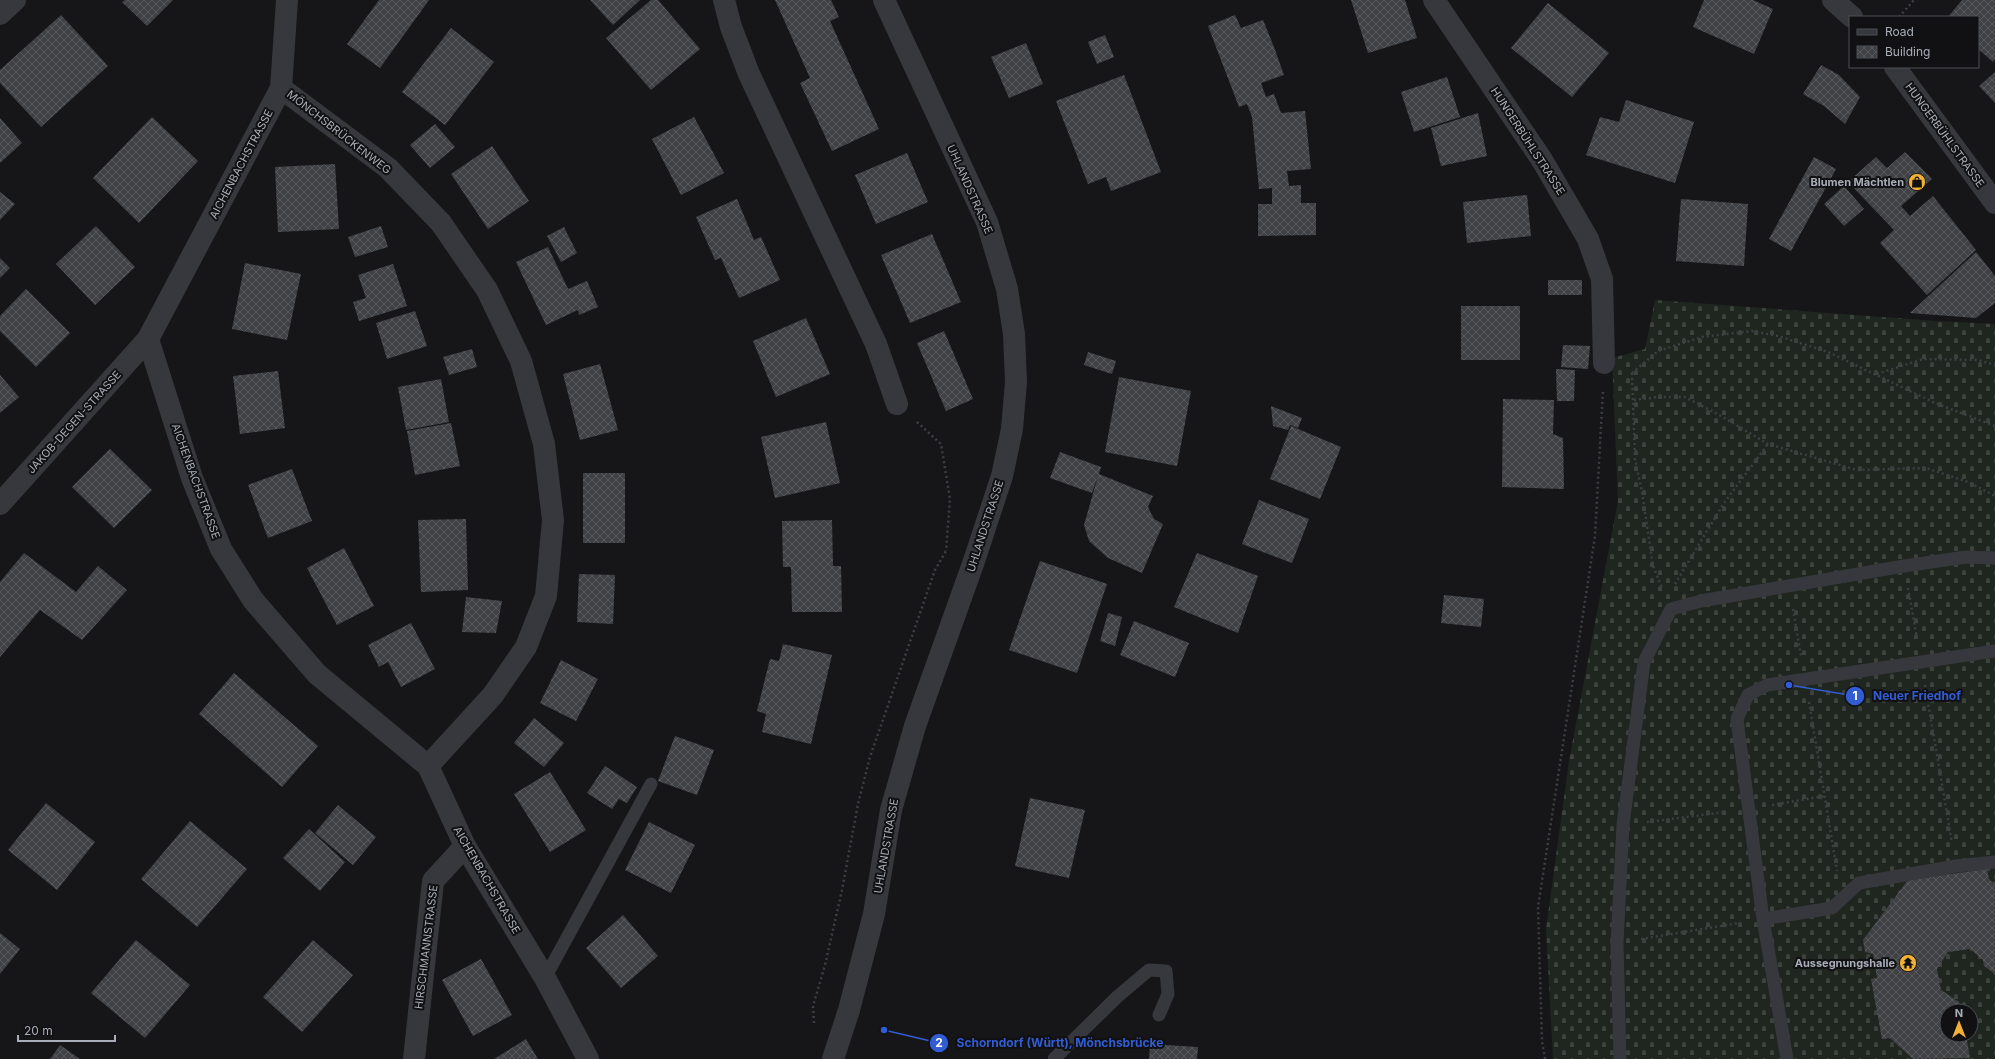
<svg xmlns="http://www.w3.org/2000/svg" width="1995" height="1059" viewBox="0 0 1995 1059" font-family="Inter,sans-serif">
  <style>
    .cemetery { fill: url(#cemetery-stones); fill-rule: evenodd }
    .building { fill: url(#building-cross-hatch) }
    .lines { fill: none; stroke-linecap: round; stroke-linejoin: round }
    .path { stroke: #3d3f44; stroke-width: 2.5; stroke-dasharray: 2 3; stroke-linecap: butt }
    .service { stroke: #37383d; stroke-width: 13 }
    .minor { stroke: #37383d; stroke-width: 22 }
    .labels { text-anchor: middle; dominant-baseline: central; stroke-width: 4; stroke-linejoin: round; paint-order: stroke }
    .street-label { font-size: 11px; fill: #a8adb8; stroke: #111113 }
    .poi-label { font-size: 11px; font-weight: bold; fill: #a8adb8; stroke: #111113; text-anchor: end }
    .leader { fill: none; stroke: #325cd3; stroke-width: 1.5 }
    .callout-dot { fill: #325cd3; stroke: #111113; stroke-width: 1.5 }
    .mark-label { font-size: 12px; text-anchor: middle; font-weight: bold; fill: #fff }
    .callout-label { font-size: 12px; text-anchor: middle; font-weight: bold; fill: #325cd3; stroke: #111113; stroke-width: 4; stroke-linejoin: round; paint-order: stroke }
  </style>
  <defs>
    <pattern id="cemetery-stones" width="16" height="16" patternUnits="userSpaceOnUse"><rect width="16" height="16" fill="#1e261f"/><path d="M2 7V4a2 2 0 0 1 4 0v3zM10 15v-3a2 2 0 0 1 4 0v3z" fill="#3c433d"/></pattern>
    <pattern id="building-cross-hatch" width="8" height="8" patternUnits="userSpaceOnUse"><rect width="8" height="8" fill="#404145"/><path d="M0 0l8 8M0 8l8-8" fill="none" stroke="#595a5e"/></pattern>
  </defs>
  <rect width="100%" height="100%" fill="#161618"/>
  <!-- cemetery -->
  <path class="cemetery" d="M1655,300L1936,321L1995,324V1059H1553L1546,929L1569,761L1618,501L1612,358L1645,349ZM1947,1011H1971V1035H1947Z"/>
  <!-- building -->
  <path class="building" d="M125,0H173L147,26L122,2Z
    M379,0H429L380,68L347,44Z
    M590,0H640L613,25Z
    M651,0H658L700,49L651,90L606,38Z
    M775,0H831L839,17L830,21L879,129L832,151L800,83L810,78Z
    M1351,0H1405L1417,38L1368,53Z
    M1704,0H1753L1773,9L1754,54L1693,27Z
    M1962,0H1995V59L1993,62L1978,49V17H1948Z
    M1548,3L1609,53L1572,97L1511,48Z
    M61,15L108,66L41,127L0,83V70Z
    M1235,15L1241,28L1263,20L1274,47L1284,75L1261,83L1266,97L1274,94L1281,113L1305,111L1311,169L1287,171L1289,186L1301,185V203H1316V235L1258,236V204H1272V188L1259,189L1252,117L1247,104L1239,107L1208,26Z
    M451,28L494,62L445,125L402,92Z
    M1105,35L1114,57L1097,64L1088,42Z
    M1026,43L1043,84L1009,98L991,57Z
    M1821,65L1839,75L1860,97L1845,124L1824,106L1803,94Z
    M1995,72V103L1979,86Z
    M1124,75L1161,172L1111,191L1106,177L1088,184L1056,101Z
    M1447,77L1460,117L1414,132L1401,92Z
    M1626,100L1694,122L1675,183L1586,155L1600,117L1619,122Z
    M1478,113L1487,156L1441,166L1431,128Z
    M152,117L198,161L139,223L93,178Z
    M694,117L724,173L681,195L652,139Z
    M0,118L22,143L0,163Z
    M435,124L455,147L430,168L410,145Z
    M492,146L529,201L488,229L451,174Z
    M1905,152L1932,179L1901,206L1910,216L1933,196L1976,250L1927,295L1880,243L1894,230L1848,182L1876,157L1887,168Z
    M907,153L928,202L876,224L855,175Z
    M1814,157L1836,169L1791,251L1769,239Z
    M335,164L339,229L278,232L275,167Z
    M1844,186L1864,209L1844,226L1824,204Z
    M0,192L15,204L0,220Z
    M1527,195L1531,236L1467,243L1463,202Z
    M737,199L754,240L761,237L780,280L739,298L721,258L715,260L696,217Z
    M1681,199L1748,204L1744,266L1676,261Z
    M96,226L135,267L95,305L56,264Z
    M381,226L388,247L355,257L348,237Z
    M564,227L577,253L561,262L547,236Z
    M932,234L961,302L910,323L881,255Z
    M548,247L570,293L568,289L587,281L598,307L579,315L578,310L546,325L516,262Z
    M1976,252L1995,276V303L1976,318L1910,313Z
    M0,258L10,268L0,278Z
    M245,263L301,274L287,340L232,329Z
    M393,264L407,306L359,321L353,302L366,298L358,275Z
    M1548,280H1582V295H1548Z
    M26,289L70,333L36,367L0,331V316Z
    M1461,306H1520V360H1461Z
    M415,311L427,346L387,359L376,323Z
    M806,318L830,374L776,397L753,341Z
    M944,331L973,399L946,411L917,343Z
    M1563,345L1590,346L1588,369L1561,367Z
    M472,349L477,367L449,375L443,357Z
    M1088,352L1116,361L1112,374L1084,365Z
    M600,364L618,430L580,440L563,374Z
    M1556,369L1575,370L1574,401H1557Z
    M278,371L285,428L240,434L233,376Z
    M0,375L19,397L0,413Z
    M1119,377L1191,391L1177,466L1105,452Z
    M441,379L449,422L406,430L398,387Z
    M1503,399L1554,400L1553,434L1563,438L1564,489L1502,487Z
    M1271,406L1302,418L1298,428L1290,425L1288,430L1273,426Z
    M826,422L840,483L775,498L761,437Z
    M451,423L460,466L415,475L407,431Z
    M1291,426L1341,447L1320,499L1270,479Z
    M110,449L152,490L114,528L72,487Z
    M1060,452L1101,467L1099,474L1153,496L1148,507L1154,519L1163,524L1142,573L1108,558L1089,541L1084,525L1098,476L1092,493L1050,478Z
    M292,469L312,521L268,538L248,485Z
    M583,473H625V543H583Z
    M1259,500L1309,519L1292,563L1242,544Z
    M466,519L468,590L421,592L418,520Z
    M832,520L833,566H841L842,612H792L791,567H783L782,521Z
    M344,548L374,606L337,625L307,568Z
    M24,553L76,592L98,566L127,590L82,640L40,610L0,657V582Z
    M1197,553L1258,576L1238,633L1174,607Z
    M1040,561L1107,584L1077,673L1009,650Z
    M579,574L615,575L613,624L577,622Z
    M1444,595L1484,599L1481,627L1441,623Z
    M466,597L502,601L496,633L462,632Z
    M1108,613L1122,617L1115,646L1100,641Z
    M1134,621L1189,643L1175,677L1120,655Z
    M411,623L435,669L401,687L388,662L379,667L368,645Z
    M783,644L832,655L811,744L762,732L766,714L757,711L770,659L779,661Z
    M561,660L598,679L576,721L540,703Z
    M234,673L318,746L282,787L199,714Z
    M534,718L564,743L544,767L514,743Z
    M675,736L714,750L697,795L658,781Z
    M605,766L637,787L627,803L619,799L612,809L587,793Z
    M550,772L586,830L550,852L514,794Z
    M1030,798L1085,810L1069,878L1015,866Z
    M46,803L95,842L57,890L8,850Z
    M338,805L376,837L353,865L315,833Z
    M190,821L247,869L197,927L141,879Z
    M649,822L695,845L671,893L625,870Z
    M309,829L345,862L320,891L283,858Z
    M1987,869L1989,879L1994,883L1995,880V974L1984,966L1983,960L1970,949L1948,952L1937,969L1941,990L1959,1002L1961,1011H1947V1035H1966L1970,1058L1913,1059L1890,1038L1882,1039L1871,979L1877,978L1873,954L1865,952L1863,940L1908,880Z
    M623,915L658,956L621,988L586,948Z
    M0,933L20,949L0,974Z
    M136,940L190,985L145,1038L91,993Z
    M313,940L353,975L302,1032L263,997Z
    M481,959L512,1015L473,1036L442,980Z
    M526,1039L538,1059H494Z
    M1150,1044L1198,1047L1197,1059H1149Z
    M60,1045L80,1059H50Z"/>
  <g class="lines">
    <!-- path -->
    <path class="path" d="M1899,17L1914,0
      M1632,373L1658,351L1702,337L1752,331L1778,336L1828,352L1935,403L1995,426
      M1632,373L1635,459L1642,492L1653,566L1662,588
      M1877,374L1923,359L1978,360L1995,365
      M1634,400L1658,397H1685L1721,416L1768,444L1857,470L1926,468L1968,482L1995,496
      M917,422L941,444L950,499L946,551
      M1675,584L1724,503L1768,444
      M1908,588L1917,638
      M1793,609L1801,656
      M1925,685L1952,843
      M1809,702L1837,871
      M1772,805L1824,796
      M1647,822L1726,812
      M1641,939L1739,923
      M814,1023L813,1006L825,965L842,890L858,804L870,757L935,570L946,551
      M1545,1059L1542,1041L1538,907L1595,536L1603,390"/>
    <!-- service -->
    <path class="service" d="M1763,919L1832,908L1859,883L1956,866L1995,862
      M545,978L651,784
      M1054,1059L1117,997L1149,970L1166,971L1168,994L1159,1015
      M1620,1059L1617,943L1623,825L1644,662L1671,609L1701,601L1904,566L1966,557L1995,558
      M1787,1059L1763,919L1737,719L1748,695L1767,685L1995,651"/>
    <!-- minor -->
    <path class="minor" d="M724,0L731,27L749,74L876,344L897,404
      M1434,0L1542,160L1588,239L1602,279L1604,363
      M1833,0L1852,17
      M0,14L15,0
      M1895,67L1995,203
      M281,88L388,168L441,223L487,290L521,361L544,444L553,520L546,596L526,647L493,695L428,766
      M148,339L192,478L221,549L253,600L317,674L428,766L465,846L545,978L588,1059
      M0,504L148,339L281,88L287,0
      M414,1059L433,881L465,846
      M833,1059L849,1010L874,914L891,810L915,726L974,561L1002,476L1012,429L1016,382L1014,334L1007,289L987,222L884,0"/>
  </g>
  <!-- icons -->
  <defs>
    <symbol id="shop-disc" viewBox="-11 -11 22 22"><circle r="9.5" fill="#f2b134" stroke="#111113"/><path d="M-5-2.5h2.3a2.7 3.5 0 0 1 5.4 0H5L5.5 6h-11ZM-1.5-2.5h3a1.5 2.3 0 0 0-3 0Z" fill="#111"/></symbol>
    <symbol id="temple-disc" viewBox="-11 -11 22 22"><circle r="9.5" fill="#f2b134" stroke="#111113"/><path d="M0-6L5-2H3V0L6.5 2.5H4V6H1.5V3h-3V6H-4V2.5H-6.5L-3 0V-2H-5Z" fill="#111"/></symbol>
  </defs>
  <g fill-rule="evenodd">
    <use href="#shop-disc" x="1907" y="172" width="20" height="20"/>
    <use href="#temple-disc" x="1898" y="953" width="20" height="20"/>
  </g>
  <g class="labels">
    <!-- street labels -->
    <g class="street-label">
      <text transform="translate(339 132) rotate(38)">MÖNCHSBRÜCKENWEG</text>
      <text transform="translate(1945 135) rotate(54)">HUNGERBÜHLSTRASSE</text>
      <text transform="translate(1528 141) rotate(57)">HUNGERBÜHLSTRASSE</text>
      <text transform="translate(241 164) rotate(-62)">AICHENBACHSTRASSE</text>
      <text transform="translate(970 189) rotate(66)">UHLANDSTRASSE</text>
      <text transform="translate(74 422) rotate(-48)">JAKOB-DEGEN-STRASSE</text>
      <text transform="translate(196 481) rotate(70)">AICHENBACHSTRASSE</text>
      <text transform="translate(985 526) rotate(-72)">UHLANDSTRASSE</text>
      <text transform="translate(886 846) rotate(-80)">UHLANDSTRASSE</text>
      <text transform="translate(487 880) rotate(60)">AICHENBACHSTRASSE</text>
      <text transform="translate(426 947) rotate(-83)">HIRSCHMANNSTRASSE</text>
    </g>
    <!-- poi labels -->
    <g class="poi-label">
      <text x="1904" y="182">Blumen Mächtlen</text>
      <text x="1895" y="963">Aussegnungshalle</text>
    </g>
  </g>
  <!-- callouts -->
  <path class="leader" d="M1789 685L1855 696M884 1030L939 1043"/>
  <g class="callout-dot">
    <circle cx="1789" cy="685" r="4"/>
    <circle cx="884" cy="1030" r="4"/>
    <circle cx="1855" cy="696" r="10"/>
    <circle cx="939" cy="1043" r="10"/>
  </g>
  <g class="mark-label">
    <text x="1855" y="700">1</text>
    <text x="939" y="1047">2</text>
  </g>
  <g class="callout-label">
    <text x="1917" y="700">Neuer Friedhof</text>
    <text x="1060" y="1047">Schorndorf (Württ), Mönchsbrücke</text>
  </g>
  <!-- legend -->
  <rect x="1849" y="16" width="130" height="52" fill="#111113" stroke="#4d4f55"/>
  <rect x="1857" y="29" width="20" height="6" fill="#37383d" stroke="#4d4f55"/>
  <text x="1885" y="36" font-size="12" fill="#a8adb8">Road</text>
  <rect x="1857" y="46" width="20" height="12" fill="url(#building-cross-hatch)" stroke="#4d4f55"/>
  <text x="1885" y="56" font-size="12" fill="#a8adb8">Building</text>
  <!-- north arrow -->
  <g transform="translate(1959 1023)"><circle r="19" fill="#111113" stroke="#4d4f55"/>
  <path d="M0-3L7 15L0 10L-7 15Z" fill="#f2b134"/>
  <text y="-6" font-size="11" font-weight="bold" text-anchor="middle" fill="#a8adb8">N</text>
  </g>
  <!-- scale -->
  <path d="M18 1035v6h97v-6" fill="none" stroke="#a8adb8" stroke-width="2"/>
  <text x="24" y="1035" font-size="12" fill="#a8adb8" stroke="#111113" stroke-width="3" paint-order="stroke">20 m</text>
</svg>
